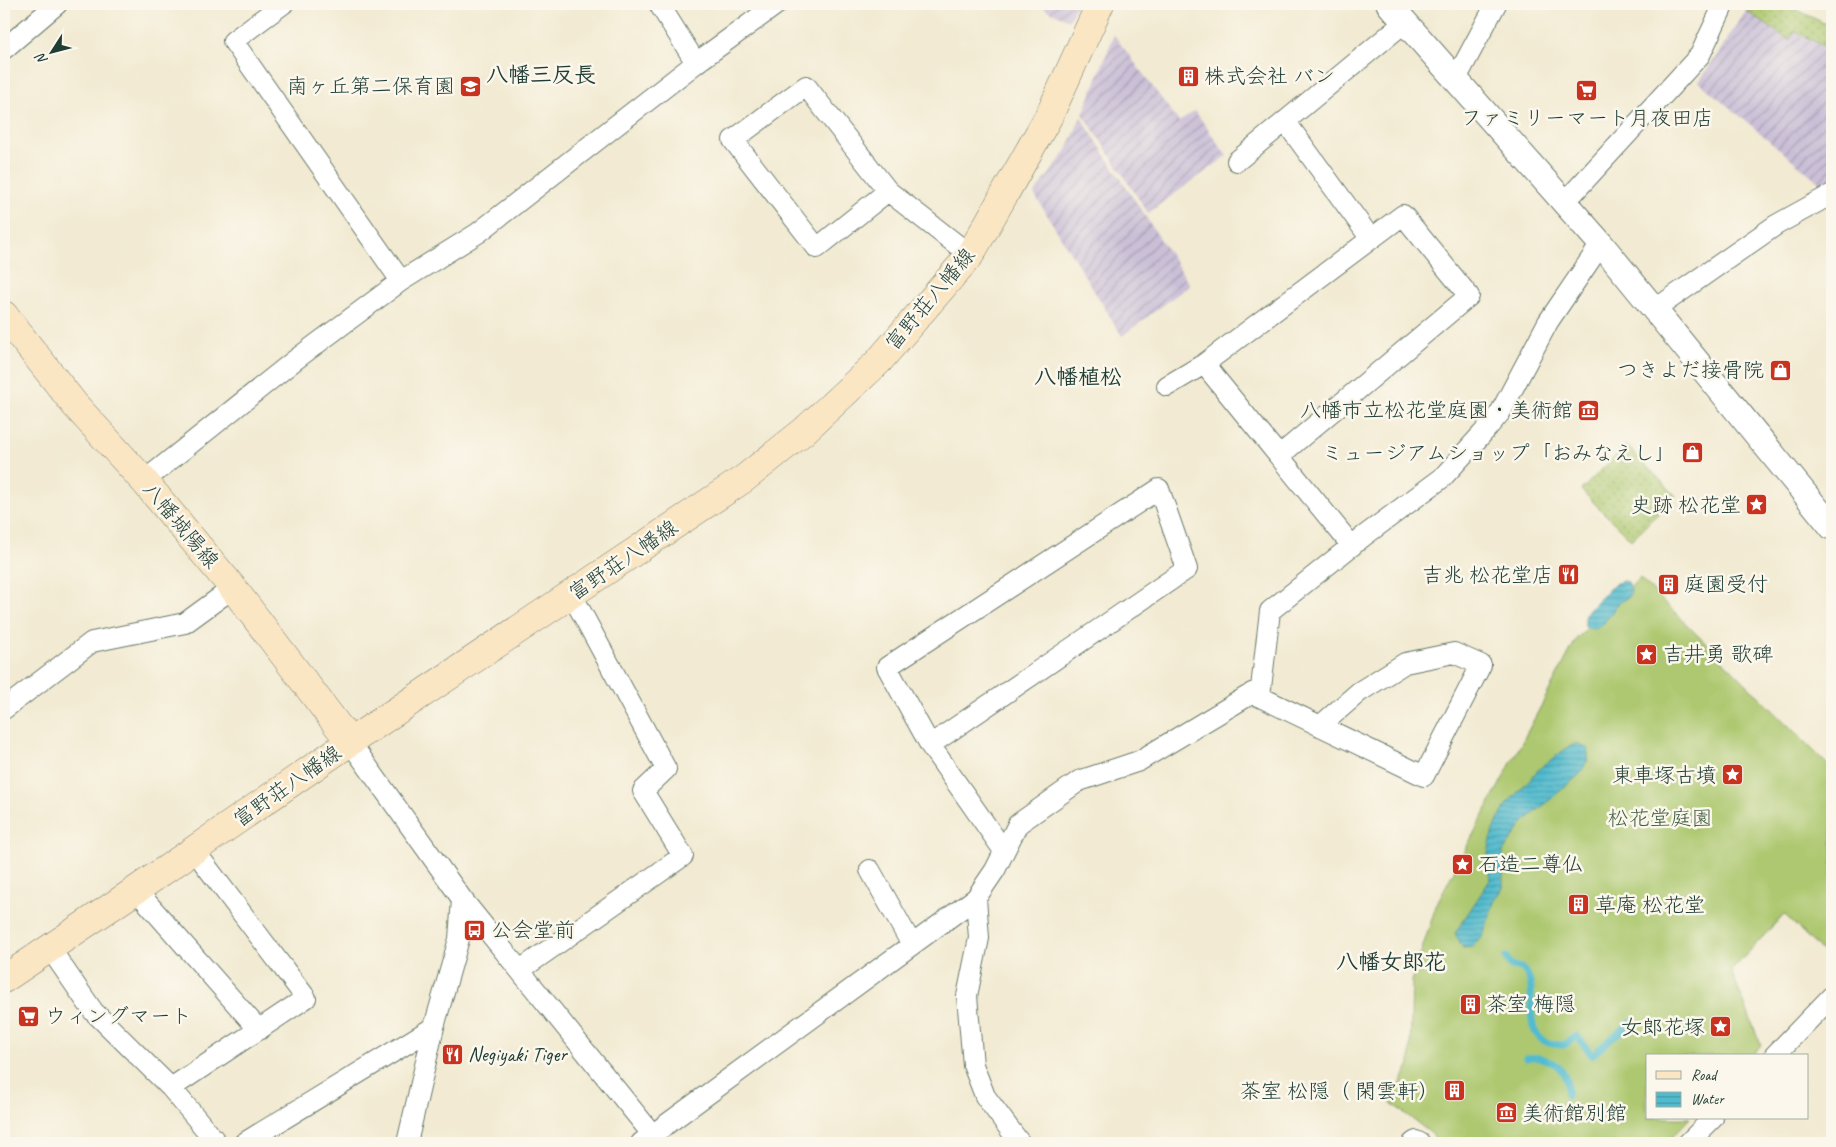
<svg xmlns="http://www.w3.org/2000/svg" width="1836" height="1147" viewBox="0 0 1836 1147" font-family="Caveat,'Klee One',sans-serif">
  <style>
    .industrial { fill: url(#industrial-furrows) }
    .grass { fill: url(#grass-dots); stroke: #668252 }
    .garden { fill: #adc86f; stroke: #668252 }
    .water { fill: url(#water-rules); stroke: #387c81 }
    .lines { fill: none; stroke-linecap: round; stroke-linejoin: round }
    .stream { stroke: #52bbce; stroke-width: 7 }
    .minor-casing { stroke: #697a6b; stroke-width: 22 }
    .tertiary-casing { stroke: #697a6b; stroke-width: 27 }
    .secondary-casing { stroke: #697a6b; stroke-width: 29 }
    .minor { stroke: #fff; stroke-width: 20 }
    .tertiary { stroke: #fff; stroke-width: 25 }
    .secondary { stroke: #fbe6c4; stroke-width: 28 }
    .labels { text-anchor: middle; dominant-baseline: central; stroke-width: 5; stroke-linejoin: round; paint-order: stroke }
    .poi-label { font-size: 21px; fill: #1f3d34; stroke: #fbf7ec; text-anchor: start }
    .street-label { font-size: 21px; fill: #1f3d34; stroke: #fbf7ec }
    .park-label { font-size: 21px; fill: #426043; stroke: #fbf7ec }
    .neighbourhood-label { font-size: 22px; font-weight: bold; fill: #1f3d34; stroke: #fbf7ec }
  </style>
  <defs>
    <pattern id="industrial-furrows" width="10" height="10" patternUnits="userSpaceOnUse" patternTransform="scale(1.25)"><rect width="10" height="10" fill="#cabfd7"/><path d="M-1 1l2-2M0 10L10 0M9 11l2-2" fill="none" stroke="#a39caf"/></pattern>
    <pattern id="grass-dots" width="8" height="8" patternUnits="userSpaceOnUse" patternTransform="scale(1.25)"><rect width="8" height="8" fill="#adc86f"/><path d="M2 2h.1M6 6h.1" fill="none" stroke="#8ca45c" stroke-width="1.8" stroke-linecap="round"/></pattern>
    <pattern id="water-rules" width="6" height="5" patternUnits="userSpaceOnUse" patternTransform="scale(1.25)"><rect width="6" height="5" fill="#52bbce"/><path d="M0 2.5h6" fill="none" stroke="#4399a8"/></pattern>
  </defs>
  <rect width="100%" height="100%" fill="#fbf7ec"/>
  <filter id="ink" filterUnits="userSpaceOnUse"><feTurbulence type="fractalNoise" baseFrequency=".02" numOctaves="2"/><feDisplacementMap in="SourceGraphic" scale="10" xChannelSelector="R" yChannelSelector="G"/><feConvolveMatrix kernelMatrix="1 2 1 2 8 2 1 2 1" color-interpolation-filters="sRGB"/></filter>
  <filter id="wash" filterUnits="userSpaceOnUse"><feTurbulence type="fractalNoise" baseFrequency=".0096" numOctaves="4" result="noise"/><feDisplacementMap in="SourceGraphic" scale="20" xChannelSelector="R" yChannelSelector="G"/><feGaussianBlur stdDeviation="1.12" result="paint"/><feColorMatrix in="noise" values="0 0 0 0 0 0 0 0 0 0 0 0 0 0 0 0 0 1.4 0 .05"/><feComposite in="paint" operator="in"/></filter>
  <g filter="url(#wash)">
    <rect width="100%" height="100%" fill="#f2ead2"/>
    <!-- industrial -->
    <path class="industrial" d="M1040,4H1077L1069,20L1047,10Z
      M1746,11L1789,41L1795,32L1832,52V182L1825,187L1699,82Z
      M1114,35L1179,122L1195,111L1227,156L1148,213L1083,114Z
      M1081,117L1190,285L1122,336L1034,194L1067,150Z"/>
    <!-- grass -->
    <path class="grass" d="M1751,4H1785L1832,27V51L1795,31L1789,40L1746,11Z
      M1626,445L1676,496L1631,540L1581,490Z"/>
    <!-- garden -->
    <path class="garden" d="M1640,578L1832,769V961L1784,914L1731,971L1761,1045L1751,1056H1647V1118H1690L1666,1143H1437L1432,1134L1391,1103L1410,1064L1412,980L1437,903L1577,638Z"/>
    <!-- water -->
    <path class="water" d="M1623,581L1628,582C1630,586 1632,590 1630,594C1628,599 1621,600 1618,604C1609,613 1601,637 1585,626V614L1614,584Z
      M1577,743L1588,749V759L1580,774L1524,822L1503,852V888L1494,902L1483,936L1472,947L1463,948L1455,933L1490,880L1488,853L1493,830L1507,804L1540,768L1567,748Z"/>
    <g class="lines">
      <!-- stream -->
      <path class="stream" d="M1506,957L1511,966L1522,968C1546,986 1509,1045 1564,1045L1577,1036L1592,1055L1631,1022
        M1526,1058C1551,1055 1570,1069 1567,1095"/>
    </g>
  </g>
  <g filter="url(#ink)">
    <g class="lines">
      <defs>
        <path id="minor" d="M283,4L233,41L401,281
          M659,4L696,63
          M4,49L57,4
          M1456,79L1496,4
          M1285,121L1371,239
          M1237,161L1405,22
          M888,191L817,248L733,140L806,86L888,191L970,255
          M1565,202L1700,55L1724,4
          M1654,310L1776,225L1832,194
          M1204,364L1352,546
          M1167,386L1204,364L1403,215L1469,296L1279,456
          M144,481L295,360L401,281L478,233L696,63L777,4
          M1252,693L1424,776L1481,665L1454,653L1405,663L1359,692L1320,726
          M4,709L92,642L185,623L233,588
          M350,742L462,899L652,1134L657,1143
          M930,745L1187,569L1159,489L887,667L930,745L1004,851
          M870,870L912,945
          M136,890L259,1030
          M976,898L979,938L967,996L973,1065L985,1096L1020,1143
          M49,947L93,1011L171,1088L217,1143
          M520,970L683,856L643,791L666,769L572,595
          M1774,1056L1832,996
          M171,1088L306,998L194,850
          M244,1143L434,1027
          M407,1143L434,1027L459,939L462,899
          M641,1143L976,898L995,870L1018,824L1079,781L1139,761L1261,688L1270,611L1364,536L1442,478L1483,433L1500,413L1548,322L1601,244
          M1413,1143L1416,1141L1420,1143
          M1688,1143L1713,1118"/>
        <path id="tertiary" d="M1389,4L1601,244L1832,527"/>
        <path id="secondary" d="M4,315L75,405L144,481L233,588L350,742
          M4,979L136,890L350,742L745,478L804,431L878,362L970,255L1050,114L1100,4"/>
      </defs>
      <!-- minor casing -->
      <use href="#minor" class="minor-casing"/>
      <!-- tertiary casing -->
      <use href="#tertiary" class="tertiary-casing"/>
      <!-- secondary casing -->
      <use href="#secondary" class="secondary-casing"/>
      <!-- minor -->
      <use href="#minor" class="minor"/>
      <!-- tertiary -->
      <use href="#tertiary" class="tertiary"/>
      <!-- secondary -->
      <use href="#secondary" class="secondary"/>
    </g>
  </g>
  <!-- icons -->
  <defs>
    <symbol id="building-square" viewBox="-11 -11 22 22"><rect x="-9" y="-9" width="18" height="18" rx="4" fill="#c8321e" stroke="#fbf7ec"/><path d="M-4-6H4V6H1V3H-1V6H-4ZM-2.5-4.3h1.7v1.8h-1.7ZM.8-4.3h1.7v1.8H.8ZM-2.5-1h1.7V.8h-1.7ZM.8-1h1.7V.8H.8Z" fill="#fff"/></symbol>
    <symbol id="school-square" viewBox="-11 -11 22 22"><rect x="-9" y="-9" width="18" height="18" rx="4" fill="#c8321e" stroke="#fbf7ec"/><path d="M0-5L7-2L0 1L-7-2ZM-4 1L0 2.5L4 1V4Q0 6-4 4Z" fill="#fff"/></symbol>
    <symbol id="supermarket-square" viewBox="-11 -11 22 22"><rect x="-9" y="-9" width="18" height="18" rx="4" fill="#c8321e" stroke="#fbf7ec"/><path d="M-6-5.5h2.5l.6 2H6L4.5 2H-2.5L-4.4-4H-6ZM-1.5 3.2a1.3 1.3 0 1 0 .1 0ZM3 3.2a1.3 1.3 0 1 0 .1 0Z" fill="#fff"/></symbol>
    <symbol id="shop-square" viewBox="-11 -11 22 22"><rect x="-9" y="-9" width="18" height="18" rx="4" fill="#c8321e" stroke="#fbf7ec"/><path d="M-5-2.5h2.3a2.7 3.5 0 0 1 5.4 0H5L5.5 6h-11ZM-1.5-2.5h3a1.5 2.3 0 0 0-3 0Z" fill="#fff"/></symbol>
    <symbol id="museum-square" viewBox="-11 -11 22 22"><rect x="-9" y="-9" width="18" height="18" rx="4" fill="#c8321e" stroke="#fbf7ec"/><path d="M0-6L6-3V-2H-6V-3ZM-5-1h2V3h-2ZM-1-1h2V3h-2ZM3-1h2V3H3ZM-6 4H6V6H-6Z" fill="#fff"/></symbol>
    <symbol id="sight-square" viewBox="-11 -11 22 22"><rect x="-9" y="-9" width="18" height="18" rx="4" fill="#c8321e" stroke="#fbf7ec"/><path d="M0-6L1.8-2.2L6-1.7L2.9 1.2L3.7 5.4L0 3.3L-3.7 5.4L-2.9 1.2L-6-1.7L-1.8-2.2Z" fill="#fff"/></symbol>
    <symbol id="restaurant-square" viewBox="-11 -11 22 22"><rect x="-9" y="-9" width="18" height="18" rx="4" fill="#c8321e" stroke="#fbf7ec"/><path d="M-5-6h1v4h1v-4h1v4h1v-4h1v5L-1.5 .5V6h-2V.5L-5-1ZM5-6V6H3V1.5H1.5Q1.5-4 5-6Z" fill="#fff"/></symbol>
    <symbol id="bus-square" viewBox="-11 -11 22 22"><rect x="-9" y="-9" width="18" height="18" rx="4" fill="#c8321e" stroke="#fbf7ec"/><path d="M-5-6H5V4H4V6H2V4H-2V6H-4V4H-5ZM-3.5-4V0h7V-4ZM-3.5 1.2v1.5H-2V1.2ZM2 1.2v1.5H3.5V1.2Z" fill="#fff"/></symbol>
  </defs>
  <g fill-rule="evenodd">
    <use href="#building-square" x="1176" y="64" width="25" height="25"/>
    <use href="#school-square" x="458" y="74" width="25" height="25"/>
    <use href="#supermarket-square" x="1574" y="78" width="25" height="25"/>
    <use href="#shop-square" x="1768" y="358" width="25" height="25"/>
    <use href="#museum-square" x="1576" y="398" width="25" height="25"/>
    <use href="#shop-square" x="1680" y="440" width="25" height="25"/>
    <use href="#sight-square" x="1744" y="492" width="25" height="25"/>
    <use href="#restaurant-square" x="1556" y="562" width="25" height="25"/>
    <use href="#building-square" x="1656" y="572" width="25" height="25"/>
    <use href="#sight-square" x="1634" y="642" width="25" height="25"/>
    <use href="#sight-square" x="1720" y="762" width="25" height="25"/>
    <use href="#sight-square" x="1450" y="852" width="25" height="25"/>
    <use href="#building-square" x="1566" y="892" width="25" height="25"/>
    <use href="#bus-square" x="462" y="918" width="25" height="25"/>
    <use href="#building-square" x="1458" y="992" width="25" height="25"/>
    <use href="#supermarket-square" x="16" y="1004" width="25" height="25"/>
    <use href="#sight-square" x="1708" y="1014" width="25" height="25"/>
    <use href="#restaurant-square" x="440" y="1042" width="25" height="25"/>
    <use href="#building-square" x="1442" y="1078" width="25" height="25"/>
    <use href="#museum-square" x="1494" y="1100" width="25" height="25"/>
  </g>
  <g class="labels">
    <!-- poi labels -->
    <g class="poi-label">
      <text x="1204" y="76">株式会社 バン</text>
      <text x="455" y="86" text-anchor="end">南ヶ丘第二保育園</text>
      <text x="1587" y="118" text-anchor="middle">ファミリーマート月夜田店</text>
      <text x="1764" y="370" text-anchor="end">つきよだ接骨院</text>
      <text x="1573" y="410" text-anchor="end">八幡市立松花堂庭園・美術館</text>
      <text x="1676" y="453" text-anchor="end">ミュージアムショップ「おみなえし」</text>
      <text x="1741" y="505" text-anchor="end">史跡 松花堂</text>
      <text x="1553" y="575" text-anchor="end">吉兆 松花堂店</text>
      <text x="1684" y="584">庭園受付</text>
      <text x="1663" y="654">吉井勇 歌碑</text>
      <text x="1717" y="775" text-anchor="end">東車塚古墳</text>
      <text x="1478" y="864">石造二尊仏</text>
      <text x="1595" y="905">草庵 松花堂</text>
      <text x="491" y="930">公会堂前</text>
      <text x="1486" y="1004">茶室 梅隠</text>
      <text x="45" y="1016">ウィングマート</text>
      <text x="1705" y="1027" text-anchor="end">女郎花塚</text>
      <text x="468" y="1054">Negiyaki Tiger</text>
      <text x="1439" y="1091" text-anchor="end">茶室 松隠（ 閑雲軒）</text>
      <text x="1522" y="1113">美術館別館</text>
    </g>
    <!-- street labels -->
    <g class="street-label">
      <text transform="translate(930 299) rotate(-50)">富野荘八幡線</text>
      <text transform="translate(181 525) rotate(50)">八幡城陽線</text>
      <text transform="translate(623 560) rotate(-34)">富野荘八幡線</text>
      <text transform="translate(287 786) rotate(-35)">富野荘八幡線</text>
    </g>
    <!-- park labels -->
    <g class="park-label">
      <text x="1660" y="818">松花堂庭園</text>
    </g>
    <!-- neighbourhood labels -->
    <g class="neighbourhood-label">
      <text x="541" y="75">八幡三反長</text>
      <text x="1078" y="377">八幡植松</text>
      <text x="1391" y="962">八幡女郎花</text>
    </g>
  </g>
  <!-- margin -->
  <rect width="1836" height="1147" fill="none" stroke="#fbf7ec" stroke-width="20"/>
  <!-- legend -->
  <rect x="1646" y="1054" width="162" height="65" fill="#fbf7ec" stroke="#a3ada2"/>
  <rect x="1656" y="1071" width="25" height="8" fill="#fbe6c4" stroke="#a3ada2"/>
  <text x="1691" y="1080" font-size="15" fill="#1f3d34">Road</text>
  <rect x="1656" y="1092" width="25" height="15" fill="url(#water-rules)" stroke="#a3ada2"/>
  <text x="1691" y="1104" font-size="15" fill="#1f3d34">Water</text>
  <!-- north arrow -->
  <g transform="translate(52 52) rotate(234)" stroke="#fbf7ec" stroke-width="4" paint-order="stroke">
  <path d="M0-4L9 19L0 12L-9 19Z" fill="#1f3d34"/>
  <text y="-8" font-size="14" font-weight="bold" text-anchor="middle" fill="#1f3d34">N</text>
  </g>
</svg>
